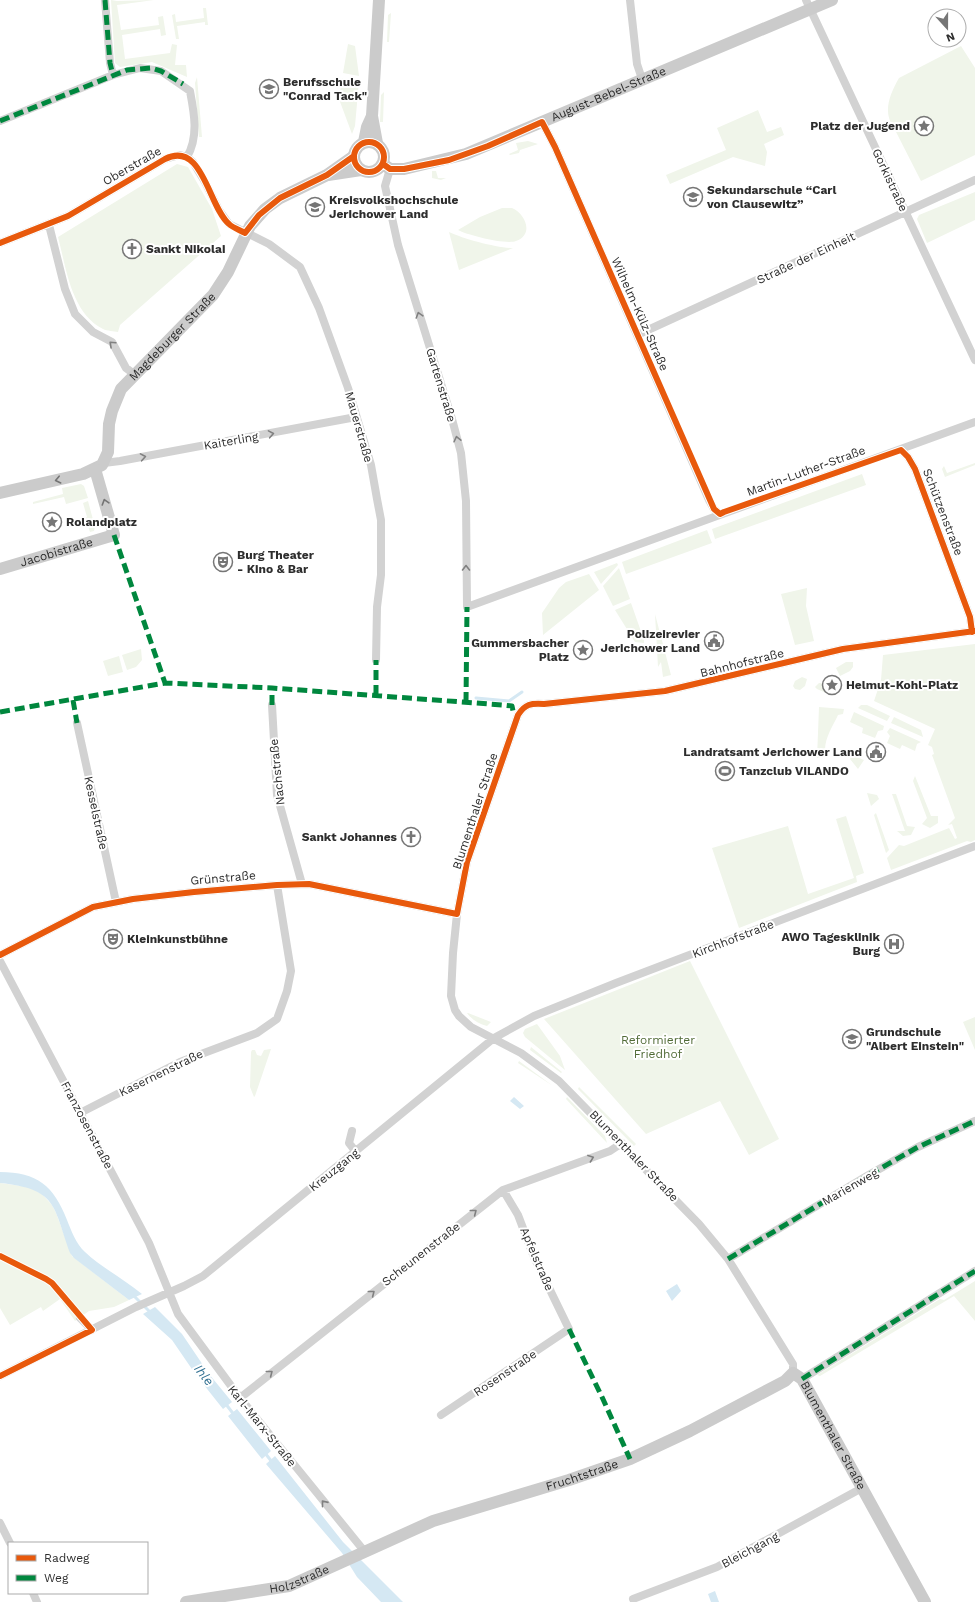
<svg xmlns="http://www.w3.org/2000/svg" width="975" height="1602" viewBox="0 0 975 1602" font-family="'Work Sans',sans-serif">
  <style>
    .green { fill: #f0f5ea }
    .water { fill: #d5e8f3 }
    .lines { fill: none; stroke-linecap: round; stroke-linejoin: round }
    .stream { stroke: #d5e8f3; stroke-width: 3 }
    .street { stroke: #d2d2d2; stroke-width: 8 }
    .secondary { stroke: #cbcbcb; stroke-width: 12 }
    .quiet { stroke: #00873e; stroke-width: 5; stroke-dasharray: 10 5; stroke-linecap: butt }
    .cycleway-casing { stroke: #fff; stroke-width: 8 }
    .cycleway { stroke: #e8590c; stroke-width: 6 }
    .oneway { stroke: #808080 }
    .oneway2 { stroke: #747474 }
    .labels { text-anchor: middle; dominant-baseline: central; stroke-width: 4; stroke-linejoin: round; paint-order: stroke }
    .poi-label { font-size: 12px; font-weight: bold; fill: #2d2d2d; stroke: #fff; text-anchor: start }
    .street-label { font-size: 12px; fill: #2d2d2d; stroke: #fff }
    .park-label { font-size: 12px; fill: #516b37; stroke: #fff }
    .water-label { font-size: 13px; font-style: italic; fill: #357394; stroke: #fff }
  </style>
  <rect width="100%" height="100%" fill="#fff"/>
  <!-- green -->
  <path class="green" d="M111,0L117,1L154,0L117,5L121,30L159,25L158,17L163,16L166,35L161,36L160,29L122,35L125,59L170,53L172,44L177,45L175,65H186L187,77L152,62L120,67L115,63Z
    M203,8H206L208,25H205V22L177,26L179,39H176L172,15L175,14L176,22L204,18Z
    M391,13L389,42H387L388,15Z
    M348,44L355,46L359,76L343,73Z
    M961,46L975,68V155L921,181L894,128C882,112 890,94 899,78Z
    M197,77L202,137H199L195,83Z
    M342,78L359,81L355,126L352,134L339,99Z
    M384,92L383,122H380L381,95Z
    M758,110L767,132L781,127L784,135L764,144L767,152L765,166L733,157L670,184L666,175L726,150L717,128Z
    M528,141L538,144L520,150L519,153L510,155L509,154L518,150L516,143Z
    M177,164L188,167L212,209L221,236L120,325L118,332C114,331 107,331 103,329C71,313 66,267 58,237Z
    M432,171H436L438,178H446L441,180L432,178Z
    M975,192V220L927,243L917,219L919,215Z
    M502,208H512C526,214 534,235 516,241C506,245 467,235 458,230L480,217Z
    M449,232C464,239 497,248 513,248L459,270Z
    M975,463V465L945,477L942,469L944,466L947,473Z
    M862,474L866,485L715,539L712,529Z
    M81,484L84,486L88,498L66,504L64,497L33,504V502L63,494L62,488Z
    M88,501L95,527L94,531L90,532L85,518L87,517L83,503Z
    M707,530L712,543L626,574L622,562Z
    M617,563L618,565L601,584L594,572Z
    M619,568L630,599L613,606L603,586Z
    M589,574L599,590L543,635L542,613L559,588L566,582Z
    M807,588L806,606L814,641L795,645L781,594Z
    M631,603L644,640V643L635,642L615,610Z
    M655,614L671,675L663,677L661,662L658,667Z
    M975,644V840L971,842L967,841L891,870L887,858L899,845L904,846L949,828L955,839L957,838L952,824L948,825L955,818L932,755L934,754L932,747L928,745L935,729L874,701L881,680L883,655Z
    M141,649L142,660L136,667L127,670L122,655Z
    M119,656L123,672L108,676L103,661Z
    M846,662H853V667L850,671L840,676L836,668Z
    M802,677L807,679L805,686L800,690L795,689L793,686L795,681Z
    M819,683L829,684L834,689V691L826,693L817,689L815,687Z
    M861,705H867L890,716L887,721L858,708Z
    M819,707L844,709L843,714L838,715C832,728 822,742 826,756L817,758Z
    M854,712L884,726L883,730L878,731L875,738L862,733L863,728L850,722Z
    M894,717L921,730L923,737L891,723Z
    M890,728L921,742L917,744L915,751L902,745L900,749L887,743L890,736L887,732Z
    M852,755L864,760L858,769L850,759Z
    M915,776L931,816H938V823L930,828L922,824L927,818L913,781Z
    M867,793L877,795L879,799L871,806Z
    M892,794H896L907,826L915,827L911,835L903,836L897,831H905Z
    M876,813L889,850L886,853L874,815Z
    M846,816L864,873L856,876L857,882L739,928L712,848L788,826L808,894L854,878L836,819Z
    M690,961L779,1139L749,1155L720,1101L646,1134L544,1019Z
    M467,1013H468L491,1022L487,1026C479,1024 472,1020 467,1013Z
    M975,1017V1050L963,1022Z
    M537,1024L560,1056L565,1070L525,1037L523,1033L525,1029Z
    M531,1047L562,1072L561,1073L530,1050Z
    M271,1049L255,1096L254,1097L250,1087L251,1052L252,1050H255L257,1055L261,1056L264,1050Z
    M519,1061L553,1086L518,1063Z
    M579,1087L636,1144L634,1146L578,1089Z
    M567,1097L605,1136L607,1143L566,1099Z
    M0,1183L29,1187L42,1194L52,1205L56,1213L72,1256L129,1300L114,1307L89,1311L75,1321L60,1299L43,1311L41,1307L10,1325L0,1308Z
    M975,1281V1321L954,1296L820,1376L817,1375L940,1299L944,1300Z"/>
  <!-- water -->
  <path class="water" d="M514,1097L524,1106L520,1109L510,1101Z
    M0,1172C37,1172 54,1186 67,1220C71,1230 76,1244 85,1252C102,1268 124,1279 142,1294L129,1300L74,1258L70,1253C53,1205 57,1189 0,1183Z
    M677,1284L681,1291L672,1301L666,1291Z
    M155,1307L182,1334L205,1368L196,1375L172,1340L143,1314Z
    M209,1374L232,1402L223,1409L200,1380Z
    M237,1409L271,1451L262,1459L228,1416Z
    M275,1456L343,1542L403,1602H381L357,1577L342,1553L266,1464Z
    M715,1591L719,1602H711L708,1594Z"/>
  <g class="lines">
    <!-- stream -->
    <path class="stream" d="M476,698L509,701L522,692
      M133,1295L150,1312
      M198,1370L206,1380
      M225,1403L235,1416
      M265,1453L272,1462"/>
    <!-- street -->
    <path class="street" d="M105,0L110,63L113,75
      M630,0L637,64L642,79
      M806,0L975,360
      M0,121L113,75L140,68L161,71L190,91C194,112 199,137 187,157
      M542,122L555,147L709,500L714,509L720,514
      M390,169L385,186L398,245L452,419L461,453L466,501L467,607L975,422
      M49,225L65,289L75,314L93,332L112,342L126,368L134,374
      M0,243L68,216L165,159L180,155L187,157L193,162L205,182L219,210L229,224L269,244L300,267L319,308L348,388L371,465L377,499L381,520V575L377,607L376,660
      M637,335L975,180
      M901,450L908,457L915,469L970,617L972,632
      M104,463L120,461L356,417
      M272,705L277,795L302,884
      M77,723L116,902
      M0,955L93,907L133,899L194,892L277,885L309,884L457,914
      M0,961L149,1243L178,1314L240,1398L365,1552
      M80,1113L180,1062L257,1033L277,1019L287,991L291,971L277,885
      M352,1131L349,1143L356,1152
      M728,1259L867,1176L918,1147L975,1121
      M80,1318L92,1330
      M793,1373V1364L728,1259L699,1224L559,1081L521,1053L471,1027L459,1016L455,1010L451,996L453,953L457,914L467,862L518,715C525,704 531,703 544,704L665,691L843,649L975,631
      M0,1376L136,1307L184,1286L203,1276L494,1038L534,1016L616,983L975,846
      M802,1379L975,1271
      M240,1398L503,1190L610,1151L622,1143
      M441,1415L569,1329L534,1257L518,1215L503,1190
      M0,1523L10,1543
      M33,1593L37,1602
      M633,1599L717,1567L862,1488"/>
    <!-- secondary -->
    <g class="secondary">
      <path d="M372,116L377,143"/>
      <circle cx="369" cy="157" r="15"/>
      <path d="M364,142L367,127L372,116L379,0"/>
      <path id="s1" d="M383,164L390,169H404L466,154L832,0"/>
      <path d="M328,175L361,170"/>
      <path id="s2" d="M0,493L83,474L102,465L108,452L109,424L112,411L121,389L213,295L228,272L250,226L265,209L280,198L327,175L354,156"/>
      <path id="s3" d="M0,569L114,535L95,469"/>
      <path id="s4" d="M186,1602L289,1586L433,1521L569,1480L630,1459L690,1431L785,1381L793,1373L802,1379L925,1602"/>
    </g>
    <!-- quiet -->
    <path class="quiet" d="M105,0L110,63L113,75
      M0,121L127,70L151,68L161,71L183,84
      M114,535L165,683
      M376,695V660
      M73,700L77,723
      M466,702L467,607
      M272,705V688
      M0,712L165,683L272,688L503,705L512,706L513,711
      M728,1259L867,1176L918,1147L975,1121
      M569,1329L602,1397L630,1459
      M802,1379L975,1271"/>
    <defs>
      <path id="cycleway" d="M354 157a15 15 0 1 1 30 0a15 15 0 1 1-30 0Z
        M383,164L390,169H404L449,160L488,146L542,122L555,147L714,509L720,514L724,512L901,450L908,457L915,469L970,617L972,632
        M0,243L68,216L165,159C203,140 208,206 229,224C233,228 240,230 245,233L259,215L280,198L327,175L354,156
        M0,955L93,907L133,899L194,892L277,885L309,884L457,914L467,862L518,715C525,704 531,703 544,704L665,691L843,649L975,631
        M0,1256L46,1279L52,1283L92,1330L0,1376"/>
    </defs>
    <!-- cycleway casing -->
    <use href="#cycleway" class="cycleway-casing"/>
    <!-- cycleway -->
    <use href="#cycleway" class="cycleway"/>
  </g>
  <!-- one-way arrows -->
  <defs><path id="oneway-chevron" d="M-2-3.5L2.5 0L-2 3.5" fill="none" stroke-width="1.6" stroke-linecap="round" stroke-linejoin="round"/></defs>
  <g class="oneway">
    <use href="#oneway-chevron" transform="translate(419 315) rotate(-107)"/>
    <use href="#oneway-chevron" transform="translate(112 344) rotate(-137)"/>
    <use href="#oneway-chevron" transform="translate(271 434) rotate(-10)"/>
    <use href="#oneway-chevron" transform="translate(457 439) rotate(-103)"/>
    <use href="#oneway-chevron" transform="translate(143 457) rotate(-10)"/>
    <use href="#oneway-chevron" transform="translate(466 568) rotate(-90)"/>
    <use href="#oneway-chevron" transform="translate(591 1158) rotate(-20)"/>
    <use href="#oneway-chevron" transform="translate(474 1212) rotate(-38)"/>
    <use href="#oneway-chevron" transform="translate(372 1293) rotate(-38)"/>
    <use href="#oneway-chevron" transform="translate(270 1373) rotate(-38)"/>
    <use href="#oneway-chevron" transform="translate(324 1503) rotate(-129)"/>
  </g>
  <g class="oneway2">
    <use href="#oneway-chevron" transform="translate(58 480) rotate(167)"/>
    <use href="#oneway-chevron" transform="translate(105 502) rotate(-107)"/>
  </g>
  <!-- icons -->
  <defs>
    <symbol id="school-ring" viewBox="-11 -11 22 22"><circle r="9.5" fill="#fff" stroke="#767676" stroke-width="1.5"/><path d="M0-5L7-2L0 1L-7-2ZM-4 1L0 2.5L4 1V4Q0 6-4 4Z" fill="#767676"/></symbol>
    <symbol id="sight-ring" viewBox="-11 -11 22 22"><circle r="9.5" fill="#fff" stroke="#767676" stroke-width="1.5"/><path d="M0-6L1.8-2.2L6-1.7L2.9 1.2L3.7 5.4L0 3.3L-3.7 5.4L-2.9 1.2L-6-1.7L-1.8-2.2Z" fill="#767676"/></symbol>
    <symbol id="university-ring" viewBox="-11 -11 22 22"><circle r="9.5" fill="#fff" stroke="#767676" stroke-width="1.5"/><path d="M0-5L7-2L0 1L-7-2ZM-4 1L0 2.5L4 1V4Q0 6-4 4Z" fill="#767676"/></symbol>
    <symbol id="church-ring" viewBox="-11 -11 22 22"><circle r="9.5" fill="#fff" stroke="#767676" stroke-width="1.5"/><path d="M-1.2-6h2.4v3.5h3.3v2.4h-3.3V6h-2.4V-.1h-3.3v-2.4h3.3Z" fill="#767676"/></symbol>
    <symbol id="theatre-ring" viewBox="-11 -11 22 22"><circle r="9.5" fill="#fff" stroke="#767676" stroke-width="1.5"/><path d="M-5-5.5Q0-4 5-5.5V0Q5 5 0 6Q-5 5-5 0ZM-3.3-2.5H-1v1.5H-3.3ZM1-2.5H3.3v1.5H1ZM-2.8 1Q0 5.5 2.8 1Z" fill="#767676"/></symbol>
    <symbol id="civic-ring" viewBox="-11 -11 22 22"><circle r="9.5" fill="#fff" stroke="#767676" stroke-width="1.5"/><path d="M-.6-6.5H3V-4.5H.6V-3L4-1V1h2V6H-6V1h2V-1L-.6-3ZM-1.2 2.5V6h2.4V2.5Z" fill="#767676"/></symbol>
    <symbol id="stadium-ring" viewBox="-11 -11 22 22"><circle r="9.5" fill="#fff" stroke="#767676" stroke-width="1.5"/><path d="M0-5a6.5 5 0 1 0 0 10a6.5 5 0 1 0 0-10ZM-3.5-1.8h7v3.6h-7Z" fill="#767676"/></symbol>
    <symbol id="hospital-ring" viewBox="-11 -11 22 22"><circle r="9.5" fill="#fff" stroke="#767676" stroke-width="1.5"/><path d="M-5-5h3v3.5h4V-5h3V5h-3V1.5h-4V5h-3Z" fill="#767676"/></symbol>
  </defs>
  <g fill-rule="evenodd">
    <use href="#school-ring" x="258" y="78" width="22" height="22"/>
    <use href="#sight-ring" x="913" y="115" width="22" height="22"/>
    <use href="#school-ring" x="682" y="186" width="22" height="22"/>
    <use href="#university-ring" x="304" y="196" width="22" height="22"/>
    <use href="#church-ring" x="121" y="238" width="22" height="22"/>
    <use href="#sight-ring" x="41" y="511" width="22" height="22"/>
    <use href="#theatre-ring" x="212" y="551" width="22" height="22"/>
    <use href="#civic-ring" x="703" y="630" width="22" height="22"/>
    <use href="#sight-ring" x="572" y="639" width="22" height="22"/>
    <use href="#sight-ring" x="821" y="674" width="22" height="22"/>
    <use href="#civic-ring" x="865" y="741" width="22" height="22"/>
    <use href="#stadium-ring" x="714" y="760" width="22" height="22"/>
    <use href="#church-ring" x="400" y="826" width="22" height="22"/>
    <use href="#theatre-ring" x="102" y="928" width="22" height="22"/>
    <use href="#hospital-ring" x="883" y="933" width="22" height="22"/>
    <use href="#school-ring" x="841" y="1028" width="22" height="22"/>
  </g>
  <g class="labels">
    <!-- poi labels -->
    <g class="poi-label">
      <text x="283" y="82">Berufsschule<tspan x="283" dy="14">"Conrad Tack"</tspan></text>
      <text x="910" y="126" text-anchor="end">Platz der Jugend</text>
      <text x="707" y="190">Sekundarschule “Carl<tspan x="707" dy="14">von Clausewitz”</tspan></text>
      <text x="329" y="200">Kreisvolkshochschule<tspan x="329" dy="14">Jerichower Land</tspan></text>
      <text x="146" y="249">Sankt Nikolai</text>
      <text x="66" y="522">Rolandplatz</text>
      <text x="237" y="555">Burg Theater<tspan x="237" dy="14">- Kino &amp; Bar</tspan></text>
      <text x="700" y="634" text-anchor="end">Polizeirevier<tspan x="700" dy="14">Jerichower Land</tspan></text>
      <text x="569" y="643" text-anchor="end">Gummersbacher<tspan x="569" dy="14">Platz</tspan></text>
      <text x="846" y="685">Helmut-Kohl-Platz</text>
      <text x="862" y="752" text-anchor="end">Landratsamt Jerichower Land</text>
      <text x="739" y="771">Tanzclub VILANDO</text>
      <text x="397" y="837" text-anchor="end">Sankt Johannes</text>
      <text x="880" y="937" text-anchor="end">AWO Tagesklinik<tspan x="880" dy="14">Burg</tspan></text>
      <text x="127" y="939">Kleinkunstbühne</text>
      <text x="866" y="1032">Grundschule<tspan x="866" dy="14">"Albert Einstein"</tspan></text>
    </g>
    <!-- street labels -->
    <g class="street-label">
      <text stroke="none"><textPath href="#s1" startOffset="241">August-Bebel-Straße</textPath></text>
      <text transform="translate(132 166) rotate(-30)">Oberstraße</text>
      <text transform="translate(890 180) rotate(65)">Gorkistraße</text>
      <text transform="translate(806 258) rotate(-25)">Straße der Einheit</text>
      <text transform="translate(640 314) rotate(66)">Wilhelm-Külz-Straße</text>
      <text stroke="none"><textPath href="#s2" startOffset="259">Magdeburger Straße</textPath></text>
      <text transform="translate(441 385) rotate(73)">Gartenstraße</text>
      <text transform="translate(359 427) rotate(74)">Mauerstraße</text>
      <text transform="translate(231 441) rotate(-10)">Kaiterling</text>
      <text transform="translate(806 471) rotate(-20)">Martin-Luther-Straße</text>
      <text transform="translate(943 512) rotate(69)">Schützenstraße</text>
      <text stroke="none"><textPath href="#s3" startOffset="59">Jacobistraße</textPath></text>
      <text transform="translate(742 663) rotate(-14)">Bahnhofstraße</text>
      <text transform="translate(277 772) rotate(-96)">Nachstraße</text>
      <text transform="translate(475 811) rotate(-72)">Blumenthaler Straße</text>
      <text transform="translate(96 813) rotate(78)">Kesselstraße</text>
      <text transform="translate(223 878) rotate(-5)">Grünstraße</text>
      <text transform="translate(733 939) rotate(-21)">Kirchhofstraße</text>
      <text transform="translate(161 1073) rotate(-26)">Kasernenstraße</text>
      <text transform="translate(87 1125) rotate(62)">Franzosenstraße</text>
      <text transform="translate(634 1156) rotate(46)">Blumenthaler Straße</text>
      <text transform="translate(334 1170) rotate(-39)">Kreuzgang</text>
      <text transform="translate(850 1187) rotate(-30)">Marienweg</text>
      <text transform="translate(421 1254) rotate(-38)">Scheunenstraße</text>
      <text transform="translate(537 1259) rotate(67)">Apfelstraße</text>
      <text transform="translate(505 1373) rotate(-34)">Rosenstraße</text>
      <text transform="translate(262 1426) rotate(51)">Karl-Marx-Straße</text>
      <text stroke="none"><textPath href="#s4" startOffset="729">Blumenthaler Straße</textPath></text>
      <text stroke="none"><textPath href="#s4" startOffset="418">Fruchtstraße</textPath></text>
      <text transform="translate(750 1550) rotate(-28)">Bleichgang</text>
      <text stroke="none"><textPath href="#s4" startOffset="116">Holzstraße</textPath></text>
    </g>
    <!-- park labels -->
    <g class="park-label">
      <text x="658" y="1040">Reformierter<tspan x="658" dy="14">Friedhof</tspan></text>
    </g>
    <!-- water labels -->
    <g class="water-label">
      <text transform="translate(204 1375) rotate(52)">Ihle</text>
    </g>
  </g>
  <!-- legend -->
  <rect x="8" y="1542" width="140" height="52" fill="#ffffff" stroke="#ababab"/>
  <rect x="16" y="1555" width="20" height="6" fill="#e8590c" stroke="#ababab"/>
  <text x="44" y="1562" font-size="12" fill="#2d2d2d">Radweg</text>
  <rect x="16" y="1575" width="20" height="6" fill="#00873e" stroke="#ababab"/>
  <text x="44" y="1582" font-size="12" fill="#2d2d2d">Weg</text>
  <!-- north arrow -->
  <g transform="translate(947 28) rotate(159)"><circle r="19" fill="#ffffff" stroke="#ababab"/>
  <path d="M0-3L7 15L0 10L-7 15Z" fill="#767676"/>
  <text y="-6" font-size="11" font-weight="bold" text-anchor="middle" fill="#2d2d2d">N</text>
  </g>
</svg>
